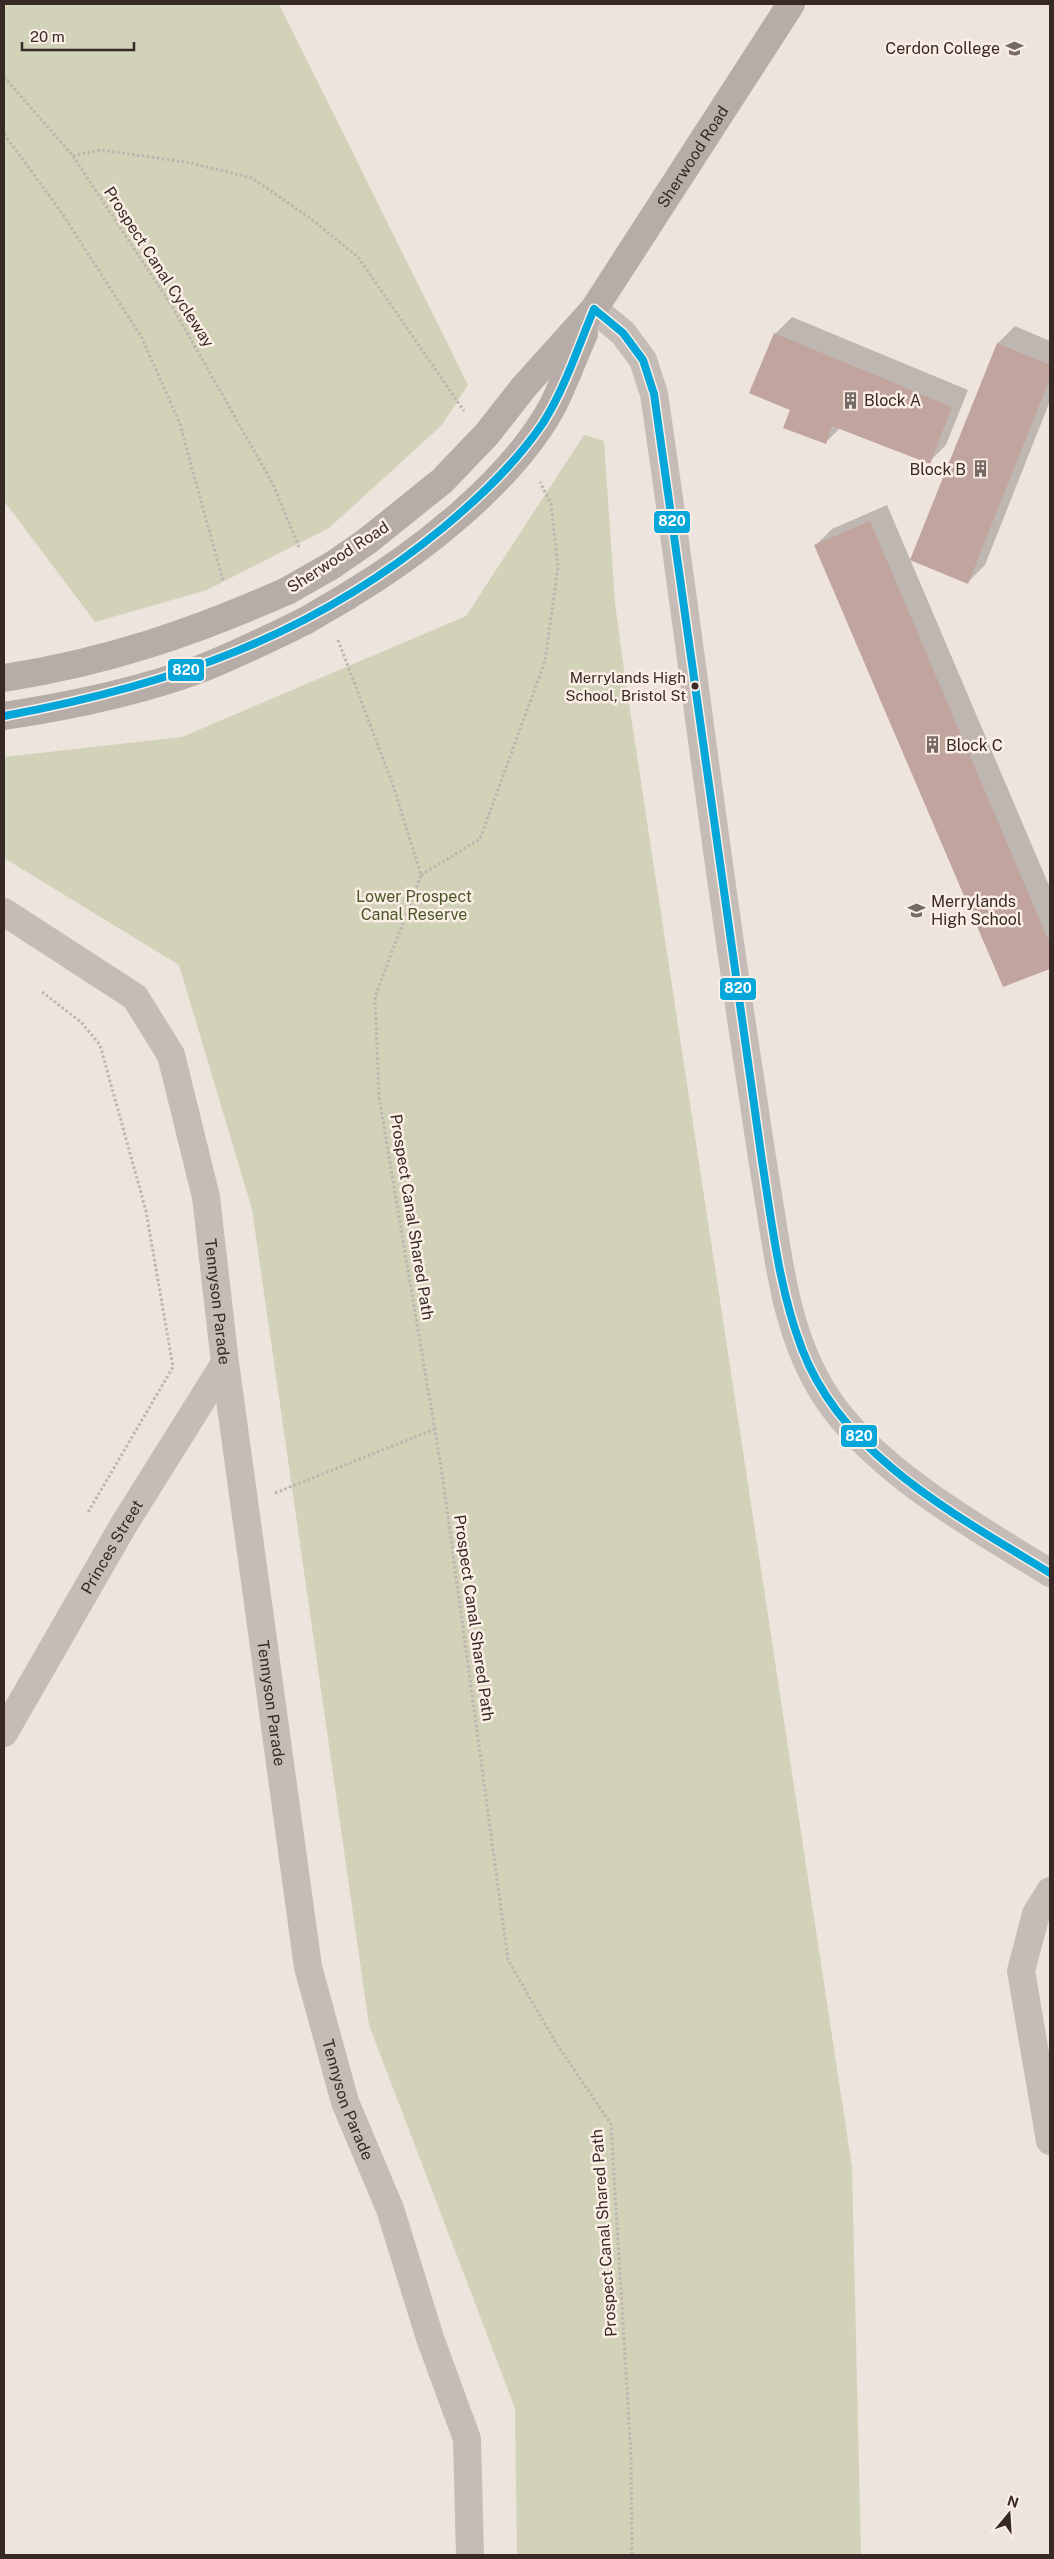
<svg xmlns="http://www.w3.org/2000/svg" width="1054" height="2559" viewBox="0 0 1054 2559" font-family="'Public Sans',sans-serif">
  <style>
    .green { fill: #d1d2b7 }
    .shadow { fill: #0003 }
    .building { fill: #c2a49e }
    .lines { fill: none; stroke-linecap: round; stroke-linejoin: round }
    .path { stroke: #beb5b0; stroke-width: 3; stroke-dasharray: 2.5 2.5; stroke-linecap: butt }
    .minor { stroke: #c6bcb7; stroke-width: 28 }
    .secondary { stroke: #b7ada8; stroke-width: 28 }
    .secondary-bridge { stroke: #b7ada8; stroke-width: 28 }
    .bus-1-casing { stroke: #faeee5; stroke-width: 11 }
    .bus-1 { stroke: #05a7db; stroke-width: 8 }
    .bus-dot { fill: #362926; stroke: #faeee5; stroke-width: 2 }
    .labels { text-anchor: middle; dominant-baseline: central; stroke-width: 5; stroke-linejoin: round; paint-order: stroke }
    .bus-label { font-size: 15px; fill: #362926; stroke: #faeee5; text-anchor: end }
    .poi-label { font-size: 16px; fill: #362926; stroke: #faeee5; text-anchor: start }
    .street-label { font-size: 16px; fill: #362926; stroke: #faeee5 }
    .park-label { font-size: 16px; fill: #4b5628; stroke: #faeee5 }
    .line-badge { stroke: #faeee5; stroke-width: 2 }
    .badge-label { font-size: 14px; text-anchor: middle; font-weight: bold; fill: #fff }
  </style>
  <rect width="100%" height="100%" fill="#ede4de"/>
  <!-- green -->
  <path class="green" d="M4,4H279L468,385L442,425L329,528L207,590L95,622L4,501Z
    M584,435L604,441L615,603L625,677L852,2167L861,2555H517L515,2408L369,2025L252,1209L179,965L4,858V757L182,737L466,616Z"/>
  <!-- shadow -->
  <path class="shadow" d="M792,317L968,390L946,445L929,462L840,428L825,443L791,409L775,334Z
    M1015,326L1050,341V401L985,565L968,582L998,343Z
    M887,505L1050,888V967L1003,985L815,546L832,529Z"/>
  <!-- building -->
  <path class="building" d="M774,333L952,407L930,464L832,426L826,444L783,428L790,410L749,393Z
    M997,343L1050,365V378L968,584L910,560Z
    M870,521L1050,944V969L1003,987L814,545Z"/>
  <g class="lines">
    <!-- path -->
    <path class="path" d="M4,77L73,156L173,308L273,484L299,547
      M4,134L62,213L142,338L180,424L223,581
      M73,156L100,150L186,162L252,178L310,218L358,257L464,411
      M338,640L393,785L421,875L375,997L379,1097L442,1473L508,1960L556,2043L611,2124L631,2456L632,2555
      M421,875L480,839L545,661L558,567L551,504L540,482
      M42,992L81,1022L100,1045L146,1211L173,1367L87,1514
      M275,1493L435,1429"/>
    <!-- minor -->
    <g class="minor">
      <path d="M594,309L623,333L643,360L654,394C688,623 715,854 751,1084C757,1125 763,1166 770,1207C780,1272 789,1339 825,1395C873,1470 976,1527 1050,1573"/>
      <path id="s1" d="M4,912L135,997L171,1055L206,1197L225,1363L308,1967L345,2102L390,2209L430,2338L467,2439L470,2555"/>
      <path id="s2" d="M4,1733L123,1526L225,1363"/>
      <path d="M1050,1891L1036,1914L1021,1971L1050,2141"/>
    </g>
    <!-- secondary -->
    <g class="secondary">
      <path id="s3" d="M331,566L366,542L442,481L487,434L523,388L594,309L791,4"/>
      <path d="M346,597C418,554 511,482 552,407C564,384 573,358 584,334"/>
      <path d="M4,678C107,662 192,633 287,591"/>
      <path d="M4,716C70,706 138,692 200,669C236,655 270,638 305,621"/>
    </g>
    <!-- secondary-bridge -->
    <path class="secondary-bridge" d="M287,591L331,566
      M305,621L346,597"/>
    <defs>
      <path id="bus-1" d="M594,309L623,333L643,360L654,394L762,1161C772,1224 779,1289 802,1349C843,1457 958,1516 1050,1573
        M4,716C171,685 311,637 444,527C481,496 516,463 543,423C565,388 578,347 594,309"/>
    </defs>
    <!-- bus-1 casing -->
    <use href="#bus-1" class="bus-1-casing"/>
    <!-- bus-1 -->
    <use href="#bus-1" class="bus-1"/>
  </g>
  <!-- icons -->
  <defs>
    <symbol id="school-bare" viewBox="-9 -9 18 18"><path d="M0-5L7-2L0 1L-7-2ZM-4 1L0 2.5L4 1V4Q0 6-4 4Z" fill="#766a66" stroke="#faeee5" stroke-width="2.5" paint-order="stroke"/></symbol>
    <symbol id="building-bare" viewBox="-9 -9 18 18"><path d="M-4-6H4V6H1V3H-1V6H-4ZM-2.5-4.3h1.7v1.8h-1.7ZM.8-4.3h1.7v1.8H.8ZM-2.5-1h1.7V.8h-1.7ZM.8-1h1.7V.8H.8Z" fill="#766a66" stroke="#faeee5" stroke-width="2.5" paint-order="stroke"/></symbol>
  </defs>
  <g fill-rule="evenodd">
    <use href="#school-bare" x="1002" y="36" width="25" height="25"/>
    <use href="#building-bare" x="838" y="388" width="25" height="25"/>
    <use href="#building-bare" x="968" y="456" width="25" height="25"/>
    <use href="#building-bare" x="920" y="732" width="25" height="25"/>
    <use href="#school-bare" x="904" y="898" width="25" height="25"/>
  </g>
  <!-- markers -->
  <circle class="bus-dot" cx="695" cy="686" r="4.5"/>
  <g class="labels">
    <!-- bus labels -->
    <g class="bus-label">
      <text x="686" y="677">Merrylands High<tspan x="686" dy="18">School, Bristol St</tspan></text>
    </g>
    <!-- poi labels -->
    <g class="poi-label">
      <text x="1000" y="48" text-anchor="end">Cerdon College</text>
      <text x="864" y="400">Block A</text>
      <text x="966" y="469" text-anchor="end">Block B</text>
      <text x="946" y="745">Block C</text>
      <text x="931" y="901">Merrylands<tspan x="931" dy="18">High School</tspan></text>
    </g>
    <!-- street labels -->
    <g class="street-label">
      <text stroke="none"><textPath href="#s3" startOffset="551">Sherwood Road</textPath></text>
      <text transform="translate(159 267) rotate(57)">Prospect Canal Cycleway</text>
      <text transform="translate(338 557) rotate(-33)">Sherwood Road</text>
      <text transform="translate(412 1217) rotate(81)">Prospect Canal Shared Path</text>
      <text stroke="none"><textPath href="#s1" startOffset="476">Tennyson Parade</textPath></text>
      <text stroke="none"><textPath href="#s2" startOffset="215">Princes Street</textPath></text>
      <text transform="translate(474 1618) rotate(82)">Prospect Canal Shared Path</text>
      <text stroke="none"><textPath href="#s1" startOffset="881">Tennyson Parade</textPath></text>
      <text stroke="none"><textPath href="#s1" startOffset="1286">Tennyson Parade</textPath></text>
      <text transform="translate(604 2233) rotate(-94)">Prospect Canal Shared Path</text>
    </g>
    <!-- park labels -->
    <g class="park-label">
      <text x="414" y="896">Lower Prospect<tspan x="414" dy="18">Canal Reserve</tspan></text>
    </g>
  </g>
  <g class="line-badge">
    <rect x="653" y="510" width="38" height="24" rx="5" fill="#05a7db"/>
    <rect x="167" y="658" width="38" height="24" rx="5" fill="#05a7db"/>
    <rect x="719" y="977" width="38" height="24" rx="5" fill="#05a7db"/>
    <rect x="840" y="1424" width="38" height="24" rx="5" fill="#05a7db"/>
  </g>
  <g class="badge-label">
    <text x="672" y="526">820</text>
    <text x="186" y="675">820</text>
    <text x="738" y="993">820</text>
    <text x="859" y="1441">820</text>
  </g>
  <!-- border -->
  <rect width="1054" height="2559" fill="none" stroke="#362926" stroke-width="10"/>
  <!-- north arrow -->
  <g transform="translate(1009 2514) rotate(18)" stroke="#faeee5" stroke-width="4" paint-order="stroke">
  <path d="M0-4L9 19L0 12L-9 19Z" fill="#362926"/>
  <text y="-8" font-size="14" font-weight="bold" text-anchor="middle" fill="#362926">N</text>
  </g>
  <!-- scale -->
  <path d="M22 42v8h112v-8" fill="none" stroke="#362926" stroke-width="2.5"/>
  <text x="30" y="42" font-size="15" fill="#362926" stroke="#faeee5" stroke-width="4" paint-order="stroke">20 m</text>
</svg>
